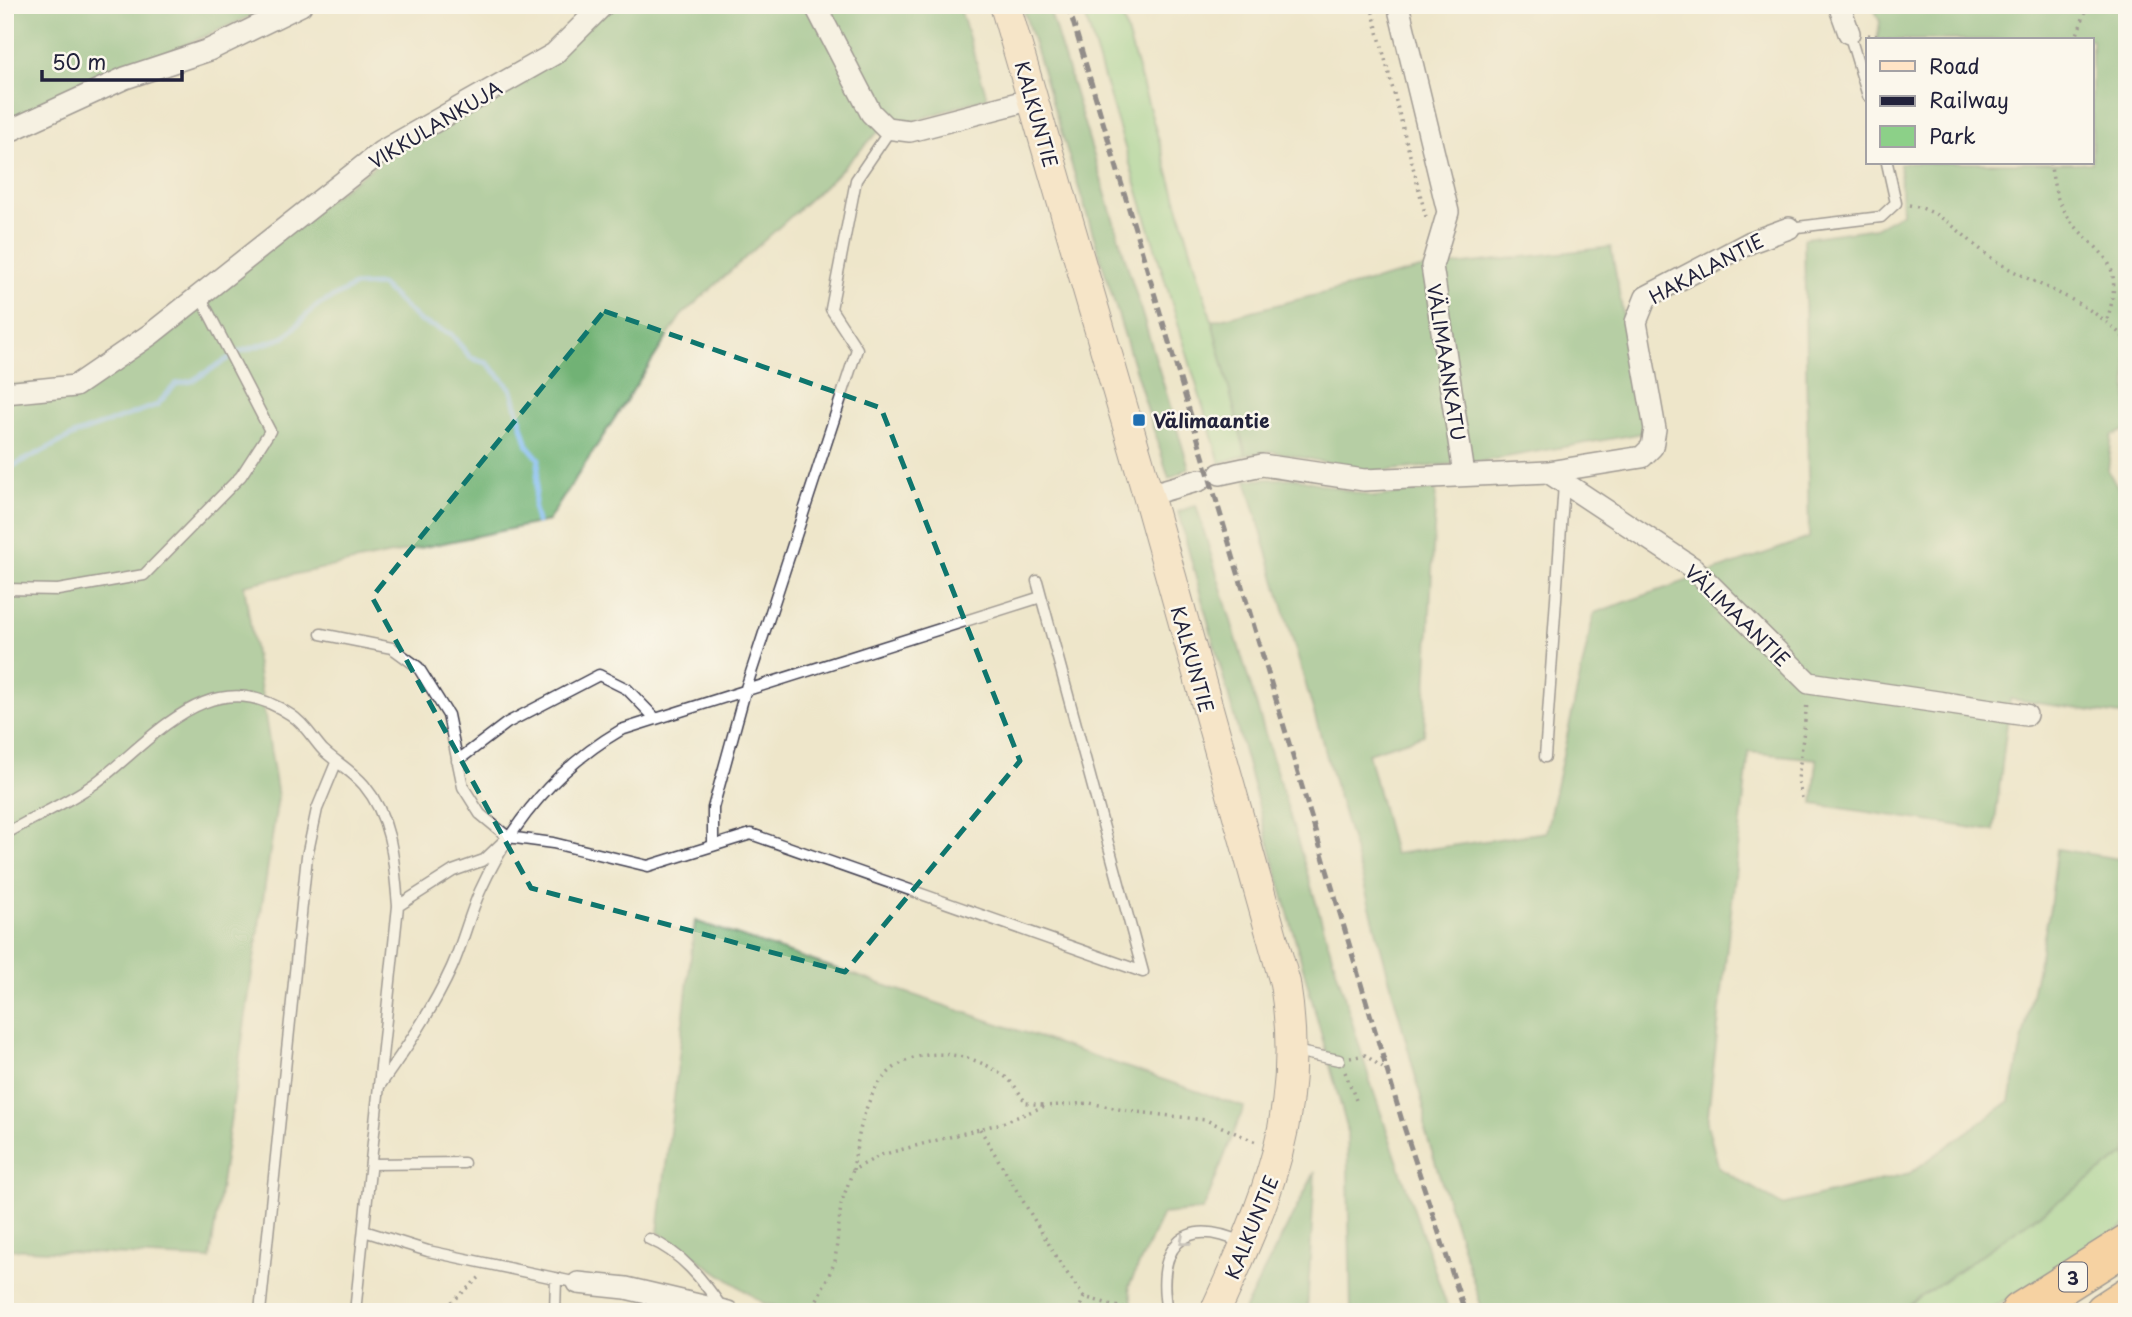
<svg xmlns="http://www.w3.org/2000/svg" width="2132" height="1317" viewBox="0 0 2132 1317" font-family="'Playpen Sans',sans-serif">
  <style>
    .green { fill: #8cd088; stroke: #577962; stroke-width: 2 }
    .forest { fill: #71b274; stroke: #4a6a58; stroke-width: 2 }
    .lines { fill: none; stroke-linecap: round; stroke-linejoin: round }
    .stream { stroke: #81bcf3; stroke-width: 5 }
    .lane-casing { stroke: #413f50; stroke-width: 13 }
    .street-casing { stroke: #413f50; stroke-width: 24 }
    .secondary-casing { stroke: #413f50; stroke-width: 32 }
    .highway-casing { stroke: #413f50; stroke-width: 41 }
    .path { stroke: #413f50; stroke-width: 3.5; stroke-dasharray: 2 5; stroke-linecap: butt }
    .lane { stroke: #fff; stroke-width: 10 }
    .street { stroke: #fff; stroke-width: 21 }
    .secondary { stroke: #ffe4c6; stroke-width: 30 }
    .highway { stroke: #febb71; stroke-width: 38 }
    .rail { stroke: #22223b; stroke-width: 5; stroke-dasharray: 10 5; stroke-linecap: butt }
    .oneway { stroke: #9c9ca7 }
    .marked { fill: none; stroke: #0f766e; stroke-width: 5; stroke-dasharray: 14 9; stroke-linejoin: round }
    .poi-dot { fill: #1f6fb2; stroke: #fbf7ec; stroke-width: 2.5 }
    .labels { text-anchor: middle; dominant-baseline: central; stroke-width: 5; stroke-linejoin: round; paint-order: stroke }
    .shield { fill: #fbf7ec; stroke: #636270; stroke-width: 2 }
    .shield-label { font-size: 18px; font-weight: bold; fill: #22223b }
    .street-label { font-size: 19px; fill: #22223b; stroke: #fbf7ec }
    .poi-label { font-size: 19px; font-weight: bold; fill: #22223b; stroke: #fbf7ec; text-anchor: start }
  </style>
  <rect width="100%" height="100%" fill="#fbf7ec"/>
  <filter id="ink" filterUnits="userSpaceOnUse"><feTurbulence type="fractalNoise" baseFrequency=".0143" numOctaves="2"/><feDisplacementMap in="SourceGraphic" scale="14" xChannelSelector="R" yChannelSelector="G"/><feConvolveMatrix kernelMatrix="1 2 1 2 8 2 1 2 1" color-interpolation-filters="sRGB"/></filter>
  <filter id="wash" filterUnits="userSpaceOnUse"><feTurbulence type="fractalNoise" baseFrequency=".00686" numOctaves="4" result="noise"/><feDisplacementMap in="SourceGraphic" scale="28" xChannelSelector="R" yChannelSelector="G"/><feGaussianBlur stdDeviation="1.57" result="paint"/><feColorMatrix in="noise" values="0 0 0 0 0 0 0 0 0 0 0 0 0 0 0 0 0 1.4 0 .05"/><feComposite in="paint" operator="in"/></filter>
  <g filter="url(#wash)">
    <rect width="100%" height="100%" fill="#eee6ca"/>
    <!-- green -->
    <path class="green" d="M1082,5H1119L1212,321L1246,455L1220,463Z
      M2127,1153V1225L1986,1312H1899Z"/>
    <!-- forest -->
    <path class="forest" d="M5,5H276L5,124Z
      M611,5H959L987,97L903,125L887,123L832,179L681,316L548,521L244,585L278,797L210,1259L5,1249V384L75,386L385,158Z
      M1022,5H1048L1189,468L1169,479Z
      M1862,5H2127V429L2112,436L2108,471L2127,502V716L2010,699L1994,831L1813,804L1817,759L1749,752L1707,1124L1719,1168L1782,1205L1910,1173L2010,1101L2050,907L2057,849L2127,860V1153L1899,1312H1483L1425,1130V1112L1362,877L1246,480L1296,478L1374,497L1436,489L1424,735L1368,753L1394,854L1546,832L1594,613L1809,538L1804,238L1875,228L1902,213L1900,163H2092V40H1877L1880,22L1873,6Z
      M1611,247L1644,433L1484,461L1373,472L1270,451L1246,455L1212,321L1420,269Z
      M1196,505L1370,1081L1449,1312H1351L1347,1128L1178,512Z
      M695,921L1244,1107L1203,1210L1163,1214L1129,1286L1134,1312H797L763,1303L658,1232Z
      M1315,1172L1307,1312H1243Z"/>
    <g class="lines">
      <!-- stream -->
      <path class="stream" d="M5,470L76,434L157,405L176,384L192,381L239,352L285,337L315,307L354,286L381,285L420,321L451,334L471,358L487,363L511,388L528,446L539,459L534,509L537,522"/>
    </g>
  </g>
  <g filter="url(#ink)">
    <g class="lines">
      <defs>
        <path id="lane" d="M1849,33L1868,96
          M1789,228L1881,217L1896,203L1887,163
          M5,589L58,590L144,575L241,476L270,431L200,296
          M321,634L392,648L418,667L448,715L463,787L480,814L508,837
          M1545,757L1564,484
          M457,761L507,723L599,675L627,689L655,718
          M5,834C34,817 67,803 94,784C153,741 210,659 291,715C304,723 313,739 323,750C336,762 353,772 364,785C393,820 394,863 398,906L355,1312
          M713,846V808L746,688L857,349L831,309L856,180L890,130
          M398,906L453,871L484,860L508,837L553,843L648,866L751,834L1143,972L1037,581
          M1294,1051L1339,1060
          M380,1085C407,1047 433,1009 452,967C463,942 469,916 480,891C511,823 556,768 621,730L1041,597
          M371,1164L464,1163
          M364,1231L428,1251L578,1283
          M649,1239C681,1252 703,1280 722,1308
          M260,1312L307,856L317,809L336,763
          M555,1312L556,1278
          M1167,1312C1156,1250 1180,1214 1243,1243"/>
        <path id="street" d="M815,5L871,113L886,128L910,131L1033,99
          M1398,5L1448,212L1432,266L1464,474
          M1839,5L1849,33
          M5,133L125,78L209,50L301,5
          M5,393L75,386L151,334L381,152L554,54L603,5
          M1548,472L1642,457L1652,447L1655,429L1636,322L1646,297L1751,242L1789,228
          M1220,474L1262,465L1364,480L1548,472L1693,568L1809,683L2026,715
          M1148,495L1200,480
          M578,1283L626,1288L728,1312"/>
        <path id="secondary" d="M1005,5L1148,495L1285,983C1306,1112 1267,1198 1215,1312"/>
        <path id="highway" d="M2020,1312L2127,1244
          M2104,1312L2127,1297"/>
      </defs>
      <!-- lane casing -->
      <use href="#lane" class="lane-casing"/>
      <!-- street casing -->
      <use href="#street" class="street-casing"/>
      <!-- secondary casing -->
      <use href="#secondary" class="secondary-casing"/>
      <!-- highway casing -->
      <use href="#highway" class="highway-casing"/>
      <!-- path -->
      <path class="path" d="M1371,5L1426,217
        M1868,35C1891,38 1913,35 1935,40
        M1973,40H1985
        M2075,40L2088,5
        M2050,163C2053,176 2054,193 2061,205C2088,256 2130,248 2107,320
        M1909,205C1947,211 1968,244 1999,263C2046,291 2088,299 2127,341
        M2127,419V433
        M1802,798L1798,780L1807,703
        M1350,1058L1365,1055L1387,1071
        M1345,1072L1356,1100
        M980,1129L1060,1263L1084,1297L1137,1312
        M853,1170C858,1138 863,1098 887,1074C919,1042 978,1052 1010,1081C1016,1086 1021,1096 1026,1103L1043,1105
        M441,1312L481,1276
        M811,1312L835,1262L841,1204L853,1170L881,1155L1002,1123L1045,1106L1090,1103L1128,1111L1206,1120L1256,1142
        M1078,1312L1084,1297
        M1138,1312L1153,1308"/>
      <!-- lane -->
      <use href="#lane" class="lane"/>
      <!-- street -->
      <use href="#street" class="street"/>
      <!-- secondary -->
      <use href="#secondary" class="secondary"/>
      <!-- highway -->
      <use href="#highway" class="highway"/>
      <!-- rail -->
      <path class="rail" d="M1068,5L1403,1124L1465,1312"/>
    </g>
    <!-- one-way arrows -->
    <defs><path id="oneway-chevron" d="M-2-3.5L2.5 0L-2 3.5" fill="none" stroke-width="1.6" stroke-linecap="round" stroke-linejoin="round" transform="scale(1.75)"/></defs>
    <use class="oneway" href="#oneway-chevron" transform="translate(1184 1241) rotate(140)"/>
  </g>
  <!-- marked area -->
  <path d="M0 0H2132V1317H0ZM604,311L881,408L1020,761L845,972L531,888L372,597Z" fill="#eee6ca" fill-opacity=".55" fill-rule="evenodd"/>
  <path class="marked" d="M604,311L881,408L1020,761L845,972L531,888L372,597Z"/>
  <!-- markers -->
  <rect class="poi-dot" x="1132" y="413" width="14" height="14" rx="3.5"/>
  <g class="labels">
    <!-- shield labels -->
    <rect class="shield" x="2059" y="1262.5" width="28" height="29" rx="5"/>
    <g class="shield-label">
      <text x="2073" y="1277">3</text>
    </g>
    <!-- street labels -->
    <g class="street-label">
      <text transform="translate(1037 114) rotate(74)">KALKUNTIE</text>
      <text transform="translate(435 124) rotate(-31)">VIKKULANKUJA</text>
      <text transform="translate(1706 268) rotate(-28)">HAKALANTIE</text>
      <text transform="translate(1447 362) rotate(81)">VÄLIMAANKATU</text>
      <text transform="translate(1738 615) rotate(44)">VÄLIMAANTIE</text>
      <text transform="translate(1193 659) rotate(74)">KALKUNTIE</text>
      <text transform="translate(1251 1227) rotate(-68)">KALKUNTIE</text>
    </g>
    <!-- poi labels -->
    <g class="poi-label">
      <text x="1153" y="420">Välimaantie</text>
    </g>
  </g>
  <!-- margin -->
  <rect width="2132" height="1317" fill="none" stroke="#fbf7ec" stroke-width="28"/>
  <!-- legend -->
  <rect x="1866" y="38" width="228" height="126" fill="#fbf7ec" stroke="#a4a2a5" stroke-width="2"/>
  <rect x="1880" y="61" width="35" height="10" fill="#ffe4c6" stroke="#a4a2a5" stroke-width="2"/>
  <text x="1929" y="74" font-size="21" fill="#22223b">Road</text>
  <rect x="1880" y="96" width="35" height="10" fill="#22223b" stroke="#a4a2a5" stroke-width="2"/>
  <text x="1929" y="108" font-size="21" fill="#22223b">Railway</text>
  <rect x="1880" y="126" width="35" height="21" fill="#8cd088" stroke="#a4a2a5" stroke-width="2"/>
  <text x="1929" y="144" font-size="21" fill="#22223b">Park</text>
  <!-- scale -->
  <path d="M42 70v10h140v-10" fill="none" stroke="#22223b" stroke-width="3.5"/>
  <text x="52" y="70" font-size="21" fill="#22223b" stroke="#fbf7ec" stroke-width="5" paint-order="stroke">50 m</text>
</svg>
